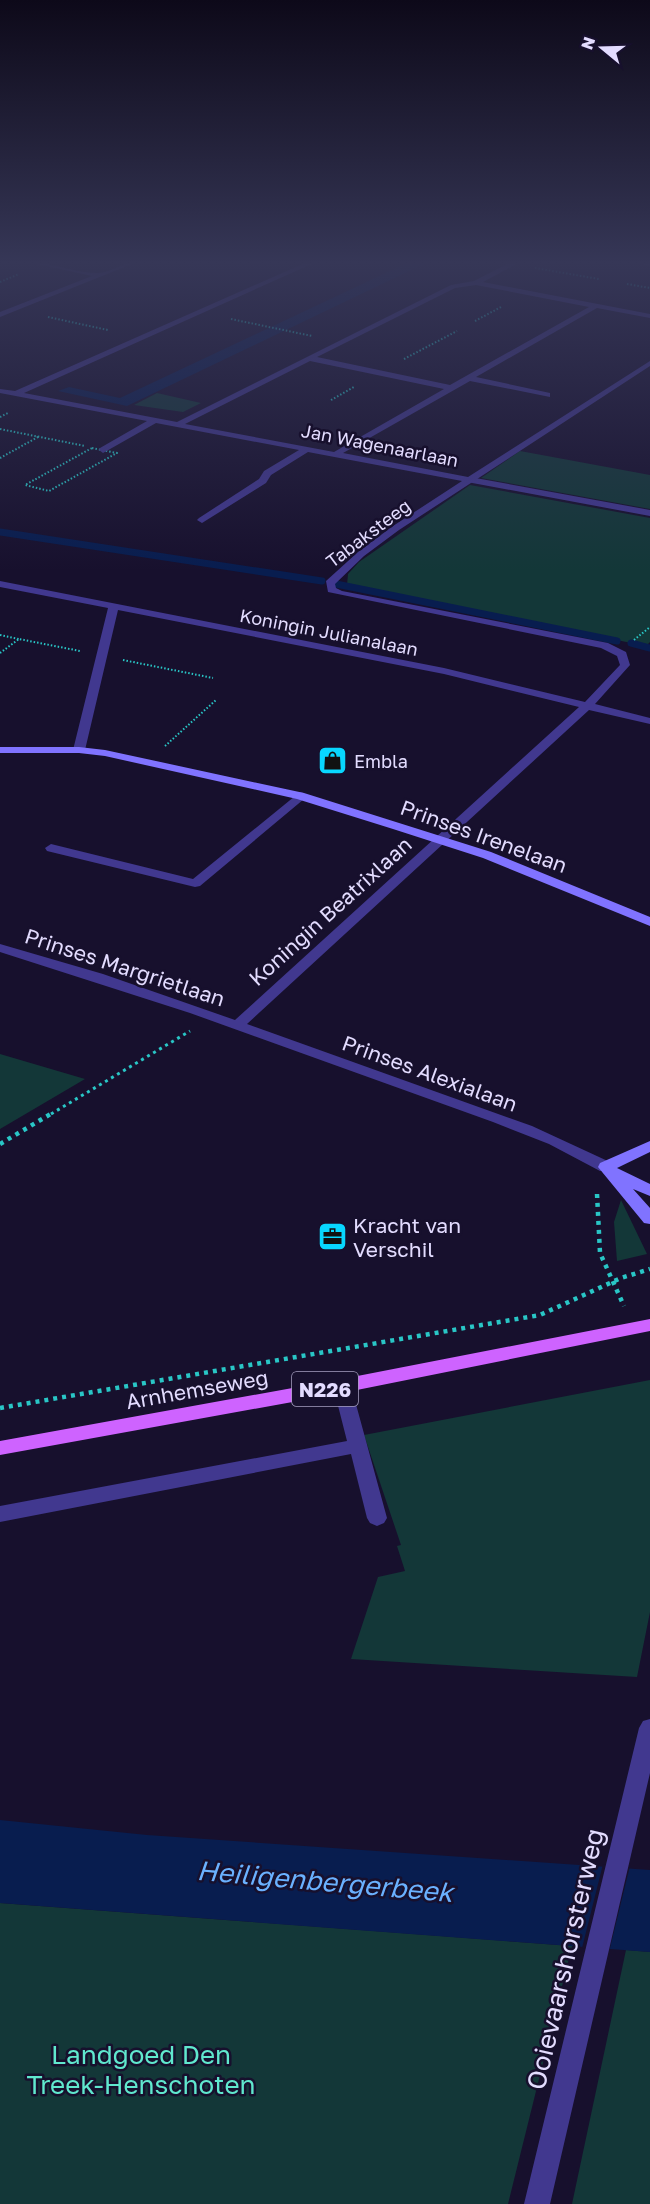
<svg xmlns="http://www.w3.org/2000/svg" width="650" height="2204" viewBox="0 0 650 2204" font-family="'Golos Text',sans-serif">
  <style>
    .green { fill: #133738 }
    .water { fill: #081d4f }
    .pier { fill: #17102d }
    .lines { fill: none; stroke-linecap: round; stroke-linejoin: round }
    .stream { stroke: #081d4f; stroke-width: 7 }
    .path-far2 { stroke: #29c6c6; stroke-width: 2; stroke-dasharray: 1.5 2; stroke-linecap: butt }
    .path-far1 { stroke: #29c6c6; stroke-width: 3; stroke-dasharray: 3 4; stroke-linecap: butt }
    .path { stroke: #29c6c6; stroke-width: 4.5; stroke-dasharray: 4 5; stroke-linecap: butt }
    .lane { fill: #41388f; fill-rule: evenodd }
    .street { fill: #41388f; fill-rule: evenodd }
    .secondary { fill: #8073ff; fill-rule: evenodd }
    .primary { fill: #ce63ff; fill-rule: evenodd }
    .labels { text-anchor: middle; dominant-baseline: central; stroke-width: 5; stroke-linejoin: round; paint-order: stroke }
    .far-street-label { font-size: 18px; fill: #e3dcff; stroke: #17102d }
    .far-poi-label { font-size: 18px; fill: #e3dcff; stroke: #17102d; text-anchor: start }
    .shield { fill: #17102d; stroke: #a69fc0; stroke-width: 1.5 }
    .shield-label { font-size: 20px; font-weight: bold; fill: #e3dcff }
    .street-label { font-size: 21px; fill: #e3dcff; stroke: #17102d }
    .poi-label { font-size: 21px; fill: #e3dcff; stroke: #17102d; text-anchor: start }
    .near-street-label { font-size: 26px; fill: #e3dcff; stroke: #17102d }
    .near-park-label { font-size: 26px; fill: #60e8ce; stroke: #17102d }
    .near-water-label { font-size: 27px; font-style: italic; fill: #6ab1ff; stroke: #17102d }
  </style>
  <rect width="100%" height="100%" fill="#17102d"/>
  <!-- green -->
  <path class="green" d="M157,393L201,403L183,412L134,405Z
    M520,451L650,475V509L481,478Z
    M470,485L650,518V642L646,646L347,585L348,574L359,562Z
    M0,1054L85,1079L0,1129Z
    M621,1200L647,1254L617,1261L614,1222Z
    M650,1380V1612L637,1677L351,1659L378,1577L405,1571L397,1546L401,1545L364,1435Z
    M0,1903L572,1946L508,2204H0Z
    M626,1950L650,1952V2204H572Z"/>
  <!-- water -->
  <path class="water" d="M409,262H428L127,406L58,391L69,387L120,398Z
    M0,1820L147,1835L650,1870V1952L0,1903Z"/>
  <!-- pier -->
  <path class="pier" d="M603,1864L630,1866L609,1952L582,1948Z"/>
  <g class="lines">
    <!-- stream -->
    <path class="stream" d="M0,532L322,581
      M336,584L617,641
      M631,643L650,648"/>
    <!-- path-far2 -->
    <path class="path-far2" d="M535,268L599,279
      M0,282L19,274
      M627,284L650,288
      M48,317L108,330
      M231,319L312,336
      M475,321L501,307
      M404,359L457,331
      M331,400L354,387
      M0,417L8,413
      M0,429L85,446
      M92,448L117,453L49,491L25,485Z
      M0,458L38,437
      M0,635L19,639
      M634,640L650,627
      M0,653L19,639L80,651
      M123,660L213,678
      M165,746L216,700"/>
    <!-- path-far1 -->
    <path class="path-far1" d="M51,1114L190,1031"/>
    <!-- path -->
    <path class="path" d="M0,1144L54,1112
      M597,1194L600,1253L624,1306
      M0,1408L540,1315L621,1278L650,1269"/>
    <!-- lane -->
    <path class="lane" d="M470,477L650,510V516L467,482L466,480Z
      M300,792L304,793V799L200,886L195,887L47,851L45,848L51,844L193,879Z
      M342,1379L348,1381L351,1386L387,1518L384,1523L377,1526L370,1523L367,1518L351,1454L0,1522V1506L347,1441L333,1386L336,1381Z"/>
    <!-- street -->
    <path class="street" d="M28,262C51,262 74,273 97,273C111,273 123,262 137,262L0,317V312L92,276Z
      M307,262H316L24,393L177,422L451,285L474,281L511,262H520L483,282L650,314V318L597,308L476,377L550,393V397L470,381L343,453L468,477L650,361V366L399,530L364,556L335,584L336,588L342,591L608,643L626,652L630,665L595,704L650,718V724L589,710L247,1024L532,1126L612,1163L614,1167L612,1171H600L549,1144L493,1122L190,1013L0,952V944L103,974L235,1020L579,707L444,674L118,610L85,750L79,753L73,750L108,608L0,587V581L444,668L585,702L620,665L617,656L601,648L328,592L326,581L358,552L393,526L462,481L308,452L271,475L266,483L202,523L197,520L199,518L259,479L264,471L299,450L156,423L103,453L99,450L100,448L147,421L0,393V389L15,391ZM476,285L589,307L450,385L317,357L455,288ZM310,361L444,389L334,452L185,424Z
      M637,262H650V266L638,263Z
      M650,1719V1773L550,2204H524L639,1728L643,1721Z"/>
    <!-- secondary -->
    <path class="secondary" d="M0,747H79L105,750L304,793L491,852L650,917V926L483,858L393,829L297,799L105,756L79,753H0Z
      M650,1141V1152L617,1168L650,1184V1196L633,1189L650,1208V1224L644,1223L598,1167L600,1163Z"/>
    <!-- primary -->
    <path class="primary" d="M650,1319V1331L342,1393L0,1455V1441L342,1379Z"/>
  </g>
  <!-- sky -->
  <linearGradient id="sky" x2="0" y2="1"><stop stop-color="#0d0919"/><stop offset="0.46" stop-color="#363757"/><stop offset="1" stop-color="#363757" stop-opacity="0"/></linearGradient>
  <rect width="650" height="571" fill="url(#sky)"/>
  <!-- icons -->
  <defs>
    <symbol id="shop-square" viewBox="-11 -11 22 22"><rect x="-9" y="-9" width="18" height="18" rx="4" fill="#08d7ff" stroke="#17102d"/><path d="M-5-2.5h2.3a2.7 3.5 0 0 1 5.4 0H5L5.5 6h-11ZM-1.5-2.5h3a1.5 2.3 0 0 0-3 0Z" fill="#111"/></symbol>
    <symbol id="office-square" viewBox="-11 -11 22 22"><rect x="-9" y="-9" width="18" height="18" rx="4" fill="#08d7ff" stroke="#17102d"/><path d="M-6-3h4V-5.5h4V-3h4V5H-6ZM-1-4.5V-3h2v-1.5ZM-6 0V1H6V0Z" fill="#111"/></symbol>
  </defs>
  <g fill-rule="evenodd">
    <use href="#shop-square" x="316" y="744" width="33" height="33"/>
    <use href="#office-square" x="316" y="1220" width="33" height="33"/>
  </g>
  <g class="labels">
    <!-- far-street labels -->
    <g class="far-street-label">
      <text transform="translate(380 445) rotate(11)">Jan Wagenaarlaan</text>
      <text transform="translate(368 533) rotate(-37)">Tabaksteeg</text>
      <text transform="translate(329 632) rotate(11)">Koningin Julianalaan</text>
    </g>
    <!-- far-poi labels -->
    <g class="far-poi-label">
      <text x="354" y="761">Embla</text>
    </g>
    <!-- shield labels -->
    <rect class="shield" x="292" y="1372" width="66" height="34" rx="4.5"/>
    <g class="shield-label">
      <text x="325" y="1389">N226</text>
    </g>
    <!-- street labels -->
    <g class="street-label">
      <text transform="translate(484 836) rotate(20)">Prinses Irenelaan</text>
      <text transform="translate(330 911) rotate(-42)">Koningin Beatrixlaan</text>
      <text transform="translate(125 967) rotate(18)">Prinses Margrietlaan</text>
      <text transform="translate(430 1073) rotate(20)">Prinses Alexialaan</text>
      <text transform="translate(197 1389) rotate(-10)">Arnhemseweg</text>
    </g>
    <!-- poi labels -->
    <g class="poi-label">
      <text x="353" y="1225">Kracht van<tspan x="353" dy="24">Verschil</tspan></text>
    </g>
    <!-- near-street labels -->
    <g class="near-street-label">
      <text transform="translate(565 1959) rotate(-77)">Ooievaarshorsterweg</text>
    </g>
    <!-- near-park labels -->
    <g class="near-park-label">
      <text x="141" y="2054">Landgoed Den<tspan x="141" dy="30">Treek-Henschoten</tspan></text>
    </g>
    <!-- near-water labels -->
    <g class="near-water-label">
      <text transform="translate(325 1881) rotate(5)">Heiligenbergerbeek</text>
    </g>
  </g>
  <!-- north arrow -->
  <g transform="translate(602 48) rotate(289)" stroke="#17102d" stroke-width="4.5" paint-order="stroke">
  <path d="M0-4.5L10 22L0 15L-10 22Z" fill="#e3dcff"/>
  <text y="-9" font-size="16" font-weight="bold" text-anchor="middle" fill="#e3dcff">N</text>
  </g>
</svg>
